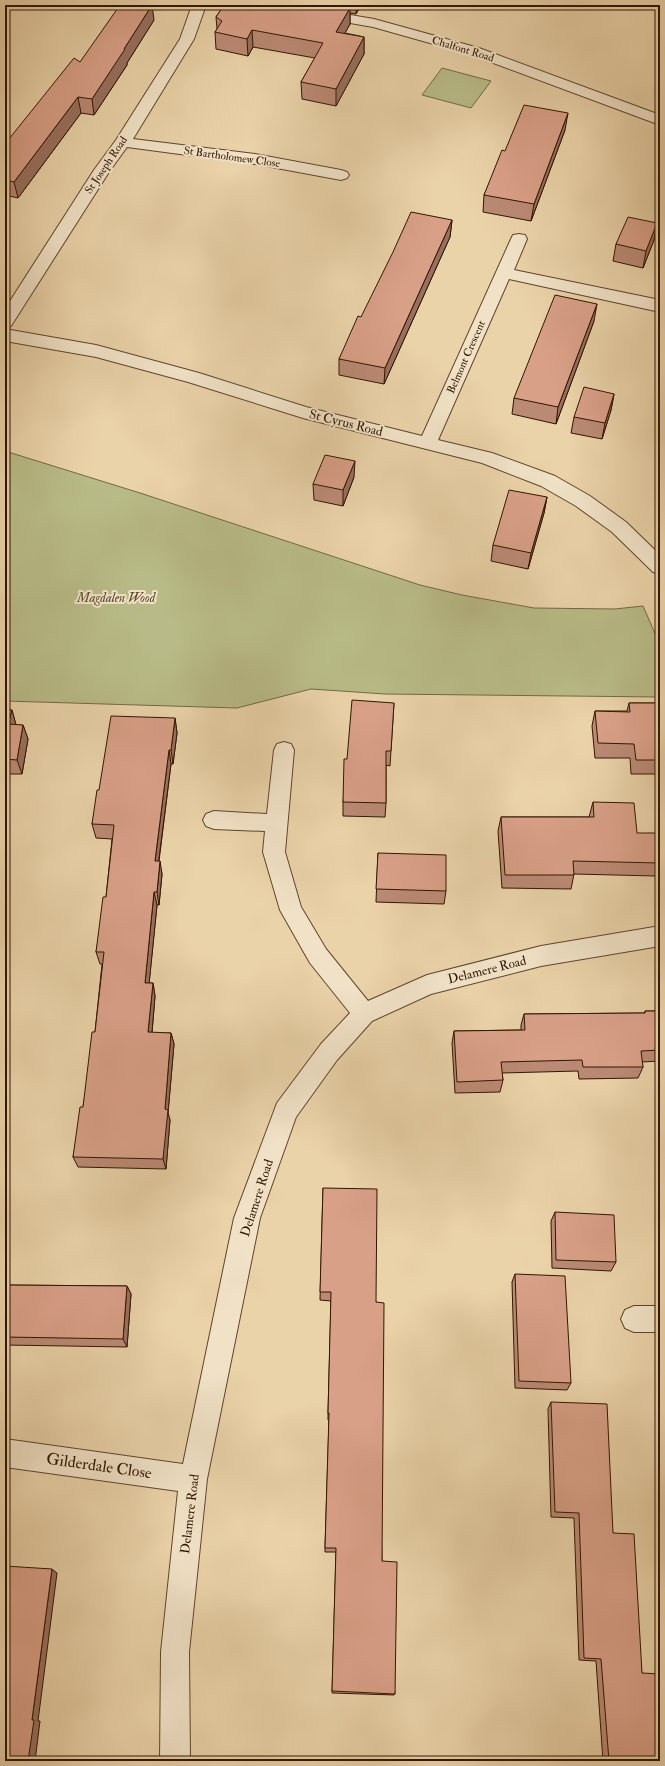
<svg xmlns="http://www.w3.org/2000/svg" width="665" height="1766" viewBox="0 0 665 1766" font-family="'IM FELL Double Pica',serif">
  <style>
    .green { fill: #b8bb87; stroke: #746844 }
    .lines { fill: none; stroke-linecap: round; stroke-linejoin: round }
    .minor-casing { stroke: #5f452a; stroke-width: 2 }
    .minor { fill: #f1e2c7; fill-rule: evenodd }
    .wall { fill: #bb8a75; stroke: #311600 }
    .shaded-wall { fill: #98705f; stroke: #311600 }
    .building { fill: #d9a088; stroke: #311600 }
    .labels { text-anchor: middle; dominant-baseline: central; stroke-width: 4; stroke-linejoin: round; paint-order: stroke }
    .far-street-label { font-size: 11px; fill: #311600; stroke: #f1e2c7 }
    .street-label { font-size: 13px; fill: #311600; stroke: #f1e2c7 }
    .park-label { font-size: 13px; font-style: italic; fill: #5a4828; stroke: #f1e2c7 }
    .near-street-label { font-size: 16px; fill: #311600; stroke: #f1e2c7 }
  </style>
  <rect width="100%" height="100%" fill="#ead2a9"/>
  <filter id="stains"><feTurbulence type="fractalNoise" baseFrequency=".005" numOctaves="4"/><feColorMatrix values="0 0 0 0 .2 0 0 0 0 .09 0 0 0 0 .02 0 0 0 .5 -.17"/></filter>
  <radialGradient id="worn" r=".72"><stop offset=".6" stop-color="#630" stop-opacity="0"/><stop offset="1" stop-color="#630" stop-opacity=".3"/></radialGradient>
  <!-- green -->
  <path class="green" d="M442,68L491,81L471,108L422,95Z
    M5,451L140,493L420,585L462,595L534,608L615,609L643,606L660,645V697L385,694L311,689L237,708L5,701Z"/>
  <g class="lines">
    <defs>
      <path id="minor" d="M192,5H206L194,39L133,139L255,154L341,170L347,172L349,175L347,178L341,180L255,164L127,147L109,172L11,326L5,328V309L94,170L116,140L180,39Z
        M321,10L374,19L479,48L660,115V125L469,54L373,27L316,17L314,14L316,11Z
        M519,234L525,235L527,239L514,270L660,300V312L509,279L438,440L492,453L555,476L590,496L626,522L660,555V574L653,572L612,532L576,506L541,486L482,463L303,418L188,382L96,357L5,341V329L96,345L199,373L306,407L422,436L511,239L513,235Z
        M284,742L291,744L294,750L285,852L301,907L326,949L368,1001L427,975L541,946L660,926V946L541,966L431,994L372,1021L337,1060L296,1117L260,1218L207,1479L189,1652L190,1761H160L161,1652L178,1491L5,1467V1439L183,1464L234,1218L274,1111L277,1103L321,1044L350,1013L310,963L280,910L263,852L265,831L214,829L206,826L203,820L206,814L214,811L267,814L274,750L277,744Z
        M634,1306H660V1332H634L625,1328L621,1319L625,1310Z"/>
    </defs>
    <!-- minor casing -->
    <use href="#minor" class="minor-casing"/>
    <!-- minor -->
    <use href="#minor" class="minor"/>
  </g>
  <!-- wall -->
  <path class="wall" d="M224,5H361L356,14L350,13V24L345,33L364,37V54L336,106L302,99L301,82L315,58L253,47L248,56L216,49L215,32L217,29L216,17Z
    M154,20L127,63V65L94,115L81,113L18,198L5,195V144L80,62Z
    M565,130L531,221L483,212L484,195L505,151Z
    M452,220L450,237L384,384L339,375V359L361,317Z
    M657,223L654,240L643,268L613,261L616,244Z
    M594,321L556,424L512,414L514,398Z
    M614,394L611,410L602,439L571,433L574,417Z
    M354,477L343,506L314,500L313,484Z
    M547,497L544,513L528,569L491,561L493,545Z
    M394,703L390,766L386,765V803L385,817L343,816V802L347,759Z
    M629,703H660V774H631L630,758H595L592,726L595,711H627Z
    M5,710H12L16,725H23L28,739L22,774H6L5,778Z
    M175,718L177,733L173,764H171L159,861L162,874L159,905H157L149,983H153L155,996L152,1033H171L174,1044L168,1113L170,1120L166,1169L78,1167L73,1157L83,1107L95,1032L102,964H100L96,952L106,897L112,839L96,838L92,824L99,790Z
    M593,802L637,833L659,863L655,876L574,874L571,889L502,888L498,831L501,817H589Z
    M378,853L446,891L444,904L376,902Z
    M660,1004V1061L642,1062L643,1067L638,1078L579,1079L578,1071L502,1073L503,1080L500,1092L455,1093L452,1043L454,1031L521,1030V1025L524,1014L644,1013L645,1011H660L659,1006Z
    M323,1188L376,1302L382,1561L395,1694L394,1695L332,1693L336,1552H325V1548L329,1420H328V1413L331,1301L320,1300Z
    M555,1212L616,1262L611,1271L552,1268L551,1221Z
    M515,1274L571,1383L567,1390L515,1388L512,1282Z
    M5,1285L127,1286L131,1294L127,1347L5,1345Z
    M551,1402L613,1533L660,1761H603L596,1661L579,1660L574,1518L551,1517L548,1409Z"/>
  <!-- shaded-wall -->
  <path class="shaded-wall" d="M152,5L154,20L127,63V65L94,115L92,99Z
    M356,5H361L356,14Z
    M350,8V24L336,49V32Z
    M252,30L253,47L248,56L247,39Z
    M364,37V54L336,106V89Z
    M78,97L81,113L18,198L14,182Z
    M568,113L565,130L531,221L534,204Z
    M452,220L450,237L384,384L385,368Z
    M657,223L654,240L643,268L646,251Z
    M597,304L594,321L556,424L558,407Z
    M614,394L611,410L602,439L605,423Z
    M355,461L354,477L343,506V490Z
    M547,497L544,513L528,569L531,553Z
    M12,710L16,725L8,724Z
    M175,718L177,733L173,764L171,750Z
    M23,725L28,739L22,774L17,760Z
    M169,750L171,764L157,874L155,861Z
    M160,861L162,874L159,905L157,892Z
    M154,892L157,905L148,995L145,983Z
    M153,983L155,996L151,1044L148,1032Z
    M171,1033L174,1044L168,1113L170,1120L166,1169L163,1159L165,1109Z
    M127,1286L131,1294L127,1347L123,1339Z
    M52,1569L57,1573L38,1721H40L35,1761H28L32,1720Z"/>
  <!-- building -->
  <path class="building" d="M120,5H152L124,49H125L92,99L78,97L14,182L5,180V144L74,58L80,62Z
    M224,5H336L350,8L336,32L364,37L336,89L301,82L323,43L252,30L247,39L215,32L222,21L216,17Z
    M524,105L568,113L534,204L484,195L502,150L505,151Z
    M411,212L452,220L385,368L339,359L358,316L361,317L393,252Z
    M628,217L657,223L646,251L616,244Z
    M555,295L597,304L558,407L514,398Z
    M584,387L614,394L605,423L574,417Z
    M325,455L355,461L343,490L313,484Z
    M509,490L547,497L531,553L493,545Z
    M352,700L394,703L391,751H386V803L343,802L344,759H347Z
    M629,703H660V760H636L634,744L598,743L595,711L630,712Z
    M5,710H12L8,724L23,725L17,760L5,759Z
    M111,716L175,718L171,750H169L155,861H160L157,892H154L145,983H153L148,1032L171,1033L165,1109L168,1110L163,1159L73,1157L80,1107H83L92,1032H95L104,952H96L103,897H106L114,825L92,824L97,790H99Z
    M593,802L634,803L637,833H657L659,863L573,861L574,875H505L501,817H594Z
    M378,853L446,855V891L376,889Z
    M645,1011H660V1050L641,1051L643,1067H583L582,1060L501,1062L503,1080L457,1082L454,1031L525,1030L524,1014L645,1013Z
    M323,1188L377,1189L376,1302L384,1303L382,1561L397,1562L395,1694L332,1691L336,1548H325L329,1413H328L331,1292H320Z
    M555,1212L614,1215L616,1262L556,1260Z
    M515,1274L565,1276L571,1383L519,1381Z
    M5,1285L127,1286L123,1339L5,1337Z
    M551,1402L607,1404L613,1533L634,1534L642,1673L660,1674V1761H609L601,1659L584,1658L579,1513L555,1512Z
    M5,1566L52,1569L32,1720H34L28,1761H5Z"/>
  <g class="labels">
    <!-- far-street labels -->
    <g class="far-street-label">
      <text transform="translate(463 49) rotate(17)">Chalfont Road</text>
      <text transform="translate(232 157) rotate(8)">St Bartholomew Close</text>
      <text transform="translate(106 165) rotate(-56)">St Joseph Road</text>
      <text transform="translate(466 357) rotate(-66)">Belmont Crescent</text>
    </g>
    <!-- street labels -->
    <g class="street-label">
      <text transform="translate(346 423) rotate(14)">St Cyrus Road</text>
      <text transform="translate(487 970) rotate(-14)">Delamere Road</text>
      <text transform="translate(257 1198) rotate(-72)">Delamere Road</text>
      <text transform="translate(190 1514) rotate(-83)">Delamere Road</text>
    </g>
    <!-- park labels -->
    <g class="park-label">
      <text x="116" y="598">Magdalen Wood</text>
    </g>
    <!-- near-street labels -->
    <g class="near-street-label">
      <text transform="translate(99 1466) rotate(8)">Gilderdale Close</text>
    </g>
  </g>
  <!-- margin -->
  <rect width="665" height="1766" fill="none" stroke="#ead2a9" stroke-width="20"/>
  <rect x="6" y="6" width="653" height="1754" fill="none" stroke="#311600" stroke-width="2"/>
  <rect x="10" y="10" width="645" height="1746" fill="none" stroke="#311600"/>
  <rect width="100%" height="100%" filter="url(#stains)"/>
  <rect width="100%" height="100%" fill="url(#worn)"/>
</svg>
